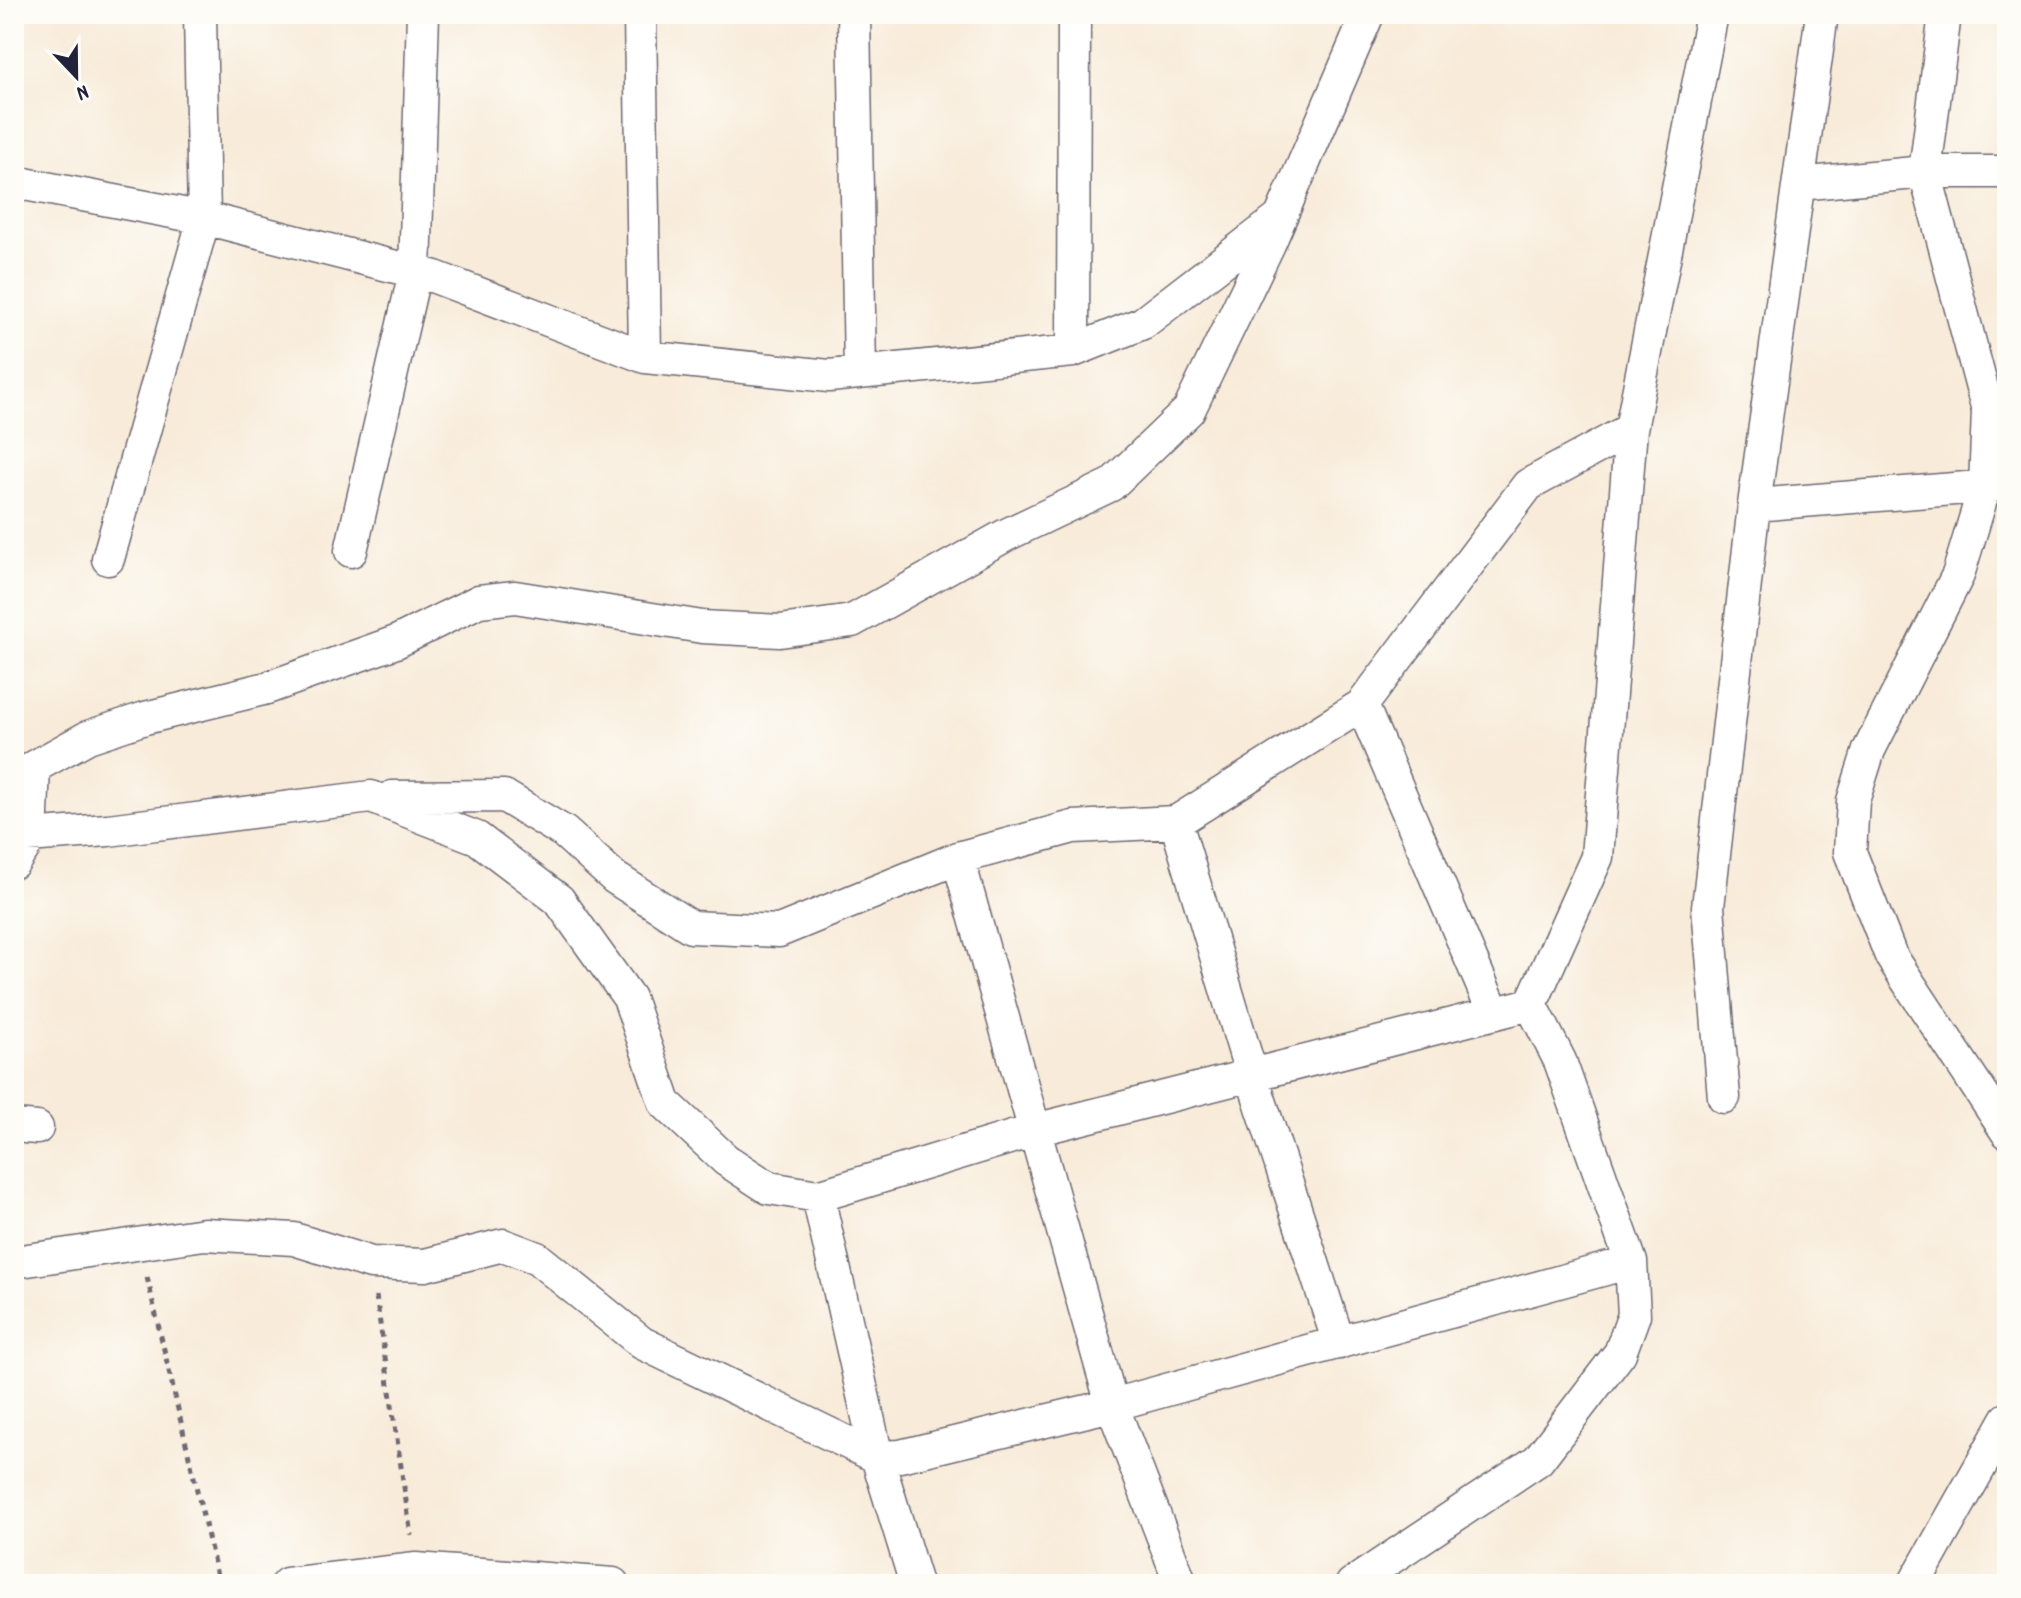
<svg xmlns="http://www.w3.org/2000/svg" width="2021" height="1598" viewBox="0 0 2021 1598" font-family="Dekko,sans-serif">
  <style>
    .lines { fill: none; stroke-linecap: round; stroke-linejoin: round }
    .street-casing { stroke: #6d6872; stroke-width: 35 }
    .path { stroke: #6d6872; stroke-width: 5; stroke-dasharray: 6 6; stroke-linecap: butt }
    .street { stroke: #fff; stroke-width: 32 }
  </style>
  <rect width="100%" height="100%" fill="#fdfcf7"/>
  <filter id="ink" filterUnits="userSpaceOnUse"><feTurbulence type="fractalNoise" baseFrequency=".0125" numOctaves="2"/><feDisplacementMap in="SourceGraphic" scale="16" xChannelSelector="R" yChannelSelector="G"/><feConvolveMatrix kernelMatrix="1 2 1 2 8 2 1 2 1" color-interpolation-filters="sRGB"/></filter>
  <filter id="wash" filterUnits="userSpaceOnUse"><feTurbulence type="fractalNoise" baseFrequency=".006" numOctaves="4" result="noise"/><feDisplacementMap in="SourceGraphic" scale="32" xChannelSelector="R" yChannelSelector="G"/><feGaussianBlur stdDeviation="1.8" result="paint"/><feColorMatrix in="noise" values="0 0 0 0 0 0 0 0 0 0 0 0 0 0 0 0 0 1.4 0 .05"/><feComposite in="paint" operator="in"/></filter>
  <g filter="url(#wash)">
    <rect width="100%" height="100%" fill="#f8ebd9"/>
  </g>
  <g filter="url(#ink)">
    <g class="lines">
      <defs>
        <path id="street" d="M640,14L645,357
          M854,14L860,373
          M1945,14L1925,172L1988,411L1985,486L1958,575L1869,750L1853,801L1850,852L1891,956L2007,1132
          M14,182L204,218L435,277L645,357L829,376L1073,351L1143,323L1277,220
          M1799,184L1925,172H2007
          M1073,351L1074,14
          M1754,505L2004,485
          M351,551L415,272L423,14
          M108,559L204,218L200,14
          M1362,705L1494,1013
          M34,767L88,737L145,718L267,688L396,642L479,601L515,597L702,627L780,631L852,621L1006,535L1111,485L1189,410L1269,244L1368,14
          M392,797L504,796L564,832L615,878L691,927L779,931L958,858L1073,827L1176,822L1362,705L1528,485L1631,429
          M1176,822L1251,1073L1339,1343
          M14,837L108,830L371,797L477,838L559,900L629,998L665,1103L726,1160L769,1188L818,1196L1035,1130L1531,1004
          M958,858L1112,1405L1181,1584
          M14,862L31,837L34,767
          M1531,1004L1597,857L1631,429L1712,14
          M1724,1097L1708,907L1754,505L1822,14
          M14,1126L37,1128
          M818,1196L877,1457L916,1584
          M14,1262L204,1234L294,1239L371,1263L425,1265L503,1245L537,1258L642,1343L877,1457L900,1456L1112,1405L1631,1262
          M287,1584L416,1569L613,1584
          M1352,1584L1538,1460L1620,1353L1634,1315L1631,1262L1560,1061L1531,1004
          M1914,1584L2007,1419"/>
      </defs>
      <!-- street casing -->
      <use href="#street" class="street-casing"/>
      <!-- path -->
      <path class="path" d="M147,1277L219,1584
        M376,1296L411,1535"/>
      <!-- street -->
      <use href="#street" class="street"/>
    </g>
  </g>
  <!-- margin -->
  <rect width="2021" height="1598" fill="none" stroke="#fdfcf7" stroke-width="48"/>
  <!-- north arrow -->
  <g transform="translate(76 76) rotate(158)" stroke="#fdfcf7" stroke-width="6" paint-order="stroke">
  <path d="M0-6L14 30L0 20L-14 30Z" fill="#22223b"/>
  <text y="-12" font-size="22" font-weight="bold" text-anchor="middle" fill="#22223b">N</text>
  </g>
</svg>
